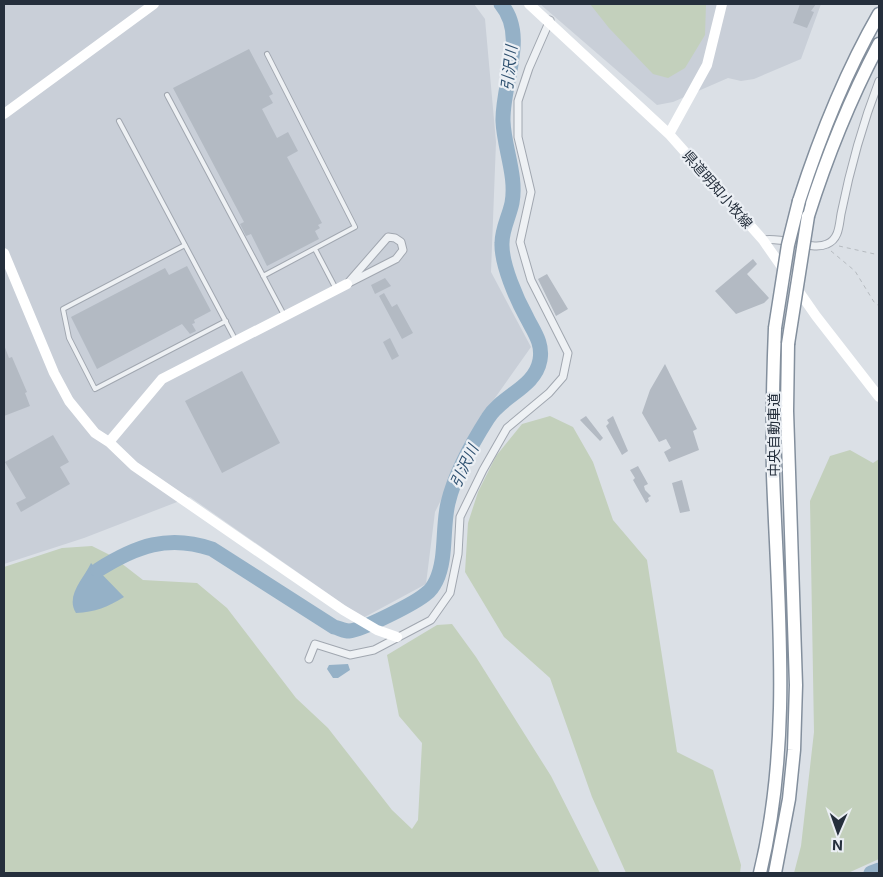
<svg xmlns="http://www.w3.org/2000/svg" width="883" height="877" viewBox="0 0 883 877" font-family="Inter,'Noto Sans JP',sans-serif">
  <style>
    .built { fill: #c9cfd8 }
    .green { fill: #c3d0bc }
    .water { fill: #95b1c7 }
    .lines { fill: none; stroke-linecap: round; stroke-linejoin: round }
    .river { stroke: #95b1c7; stroke-width: 15 }
    .building { fill: #b3bac3 }
    .lane-casing { stroke: #a1a7b0; stroke-width: 6 }
    .street-casing { stroke: #a1a7b0; stroke-width: 9 }
    .highway-casing { stroke: #838f9d; stroke-width: 15 }
    .path { stroke: #b6bbc0; stroke-width: 1; stroke-dasharray: 4 4; stroke-linecap: butt }
    .lane { stroke: #eef1f4; stroke-width: 4 }
    .street { stroke: #eef1f4; stroke-width: 7 }
    .secondary { stroke: #fff; stroke-width: 10 }
    .highway { stroke: #fff; stroke-width: 12 }
    .highway-bridge-casing { stroke: #838f9d; stroke-width: 15; stroke-linecap: butt }
    .highway-bridge { stroke: #fff; stroke-width: 12 }
    .labels { text-anchor: middle; dominant-baseline: central; stroke-width: 4.5; stroke-linejoin: round; paint-order: stroke }
    .street-label { font-size: 14px; fill: #252f3c; stroke: #ebeff4 }
    .water-label { font-size: 15px; font-style: italic; fill: #2f5170; stroke: #ebeff4 }
  </style>
  <rect width="100%" height="100%" fill="#dbe0e6"/>
  <!-- built -->
  <path class="built" d="M4,4H474L485,19L496,142L491,272L531,347L485,412L435,512L426,584L363,618L190,497L84,538L4,564Z
    M540,4H821L801,59L754,79L741,81L728,78L673,102L657,105Z"/>
  <!-- green -->
  <path class="green" d="M590,4H706L705,35L685,68L668,78L653,74L609,28Z
    M550,416L573,427L593,462L613,520L647,560L677,752L713,770L741,865L740,873H626L592,797L550,678L504,637L465,572L468,523L478,492L496,456L522,424Z
    M850,450L873,463L879,459V859L848,873H794L801,846L814,732L810,501L830,456Z
    M92,546L112,556L143,580L197,583L227,608L296,698L328,728L392,810L412,829L418,820L422,743L399,716L387,655L437,625L452,624L476,657L551,776L600,873H4V567L62,548Z"/>
  <!-- water -->
  <path class="water" d="M91,563L124,597C108,607 95,612 76,613C65,596 84,578 91,563Z
    M348,664L350,670L338,678H333L327,669L329,665Z"/>
  <g class="lines">
    <!-- river -->
    <path class="river" d="M98,570C136,546 168,534 212,549L334,627C339,628 344,631 349,631C362,630 416,603 427,593C430,591 434,585 436,581C447,558 442,528 448,503C455,474 472,443 488,418C502,395 535,388 540,360C543,343 534,332 527,318C517,300 501,264 502,243C502,229 509,217 512,203C517,176 504,148 503,121C502,83 528,36 501,4
      M871,873L879,870"/>
  </g>
  <!-- building -->
  <path class="building" d="M800,4H816L811,11L814,12L807,28L793,23Z
    M249,49L273,94L269,96L273,103L262,109L277,138L288,132L298,151L287,157L322,223L318,225L320,228L315,231L319,239L267,266L251,234L246,236L240,224L244,222L173,88Z
    M753,259L757,264L747,274L769,298L764,303L736,314L715,291Z
    M187,266L211,311L194,320L195,323L192,324L196,331L190,334L182,324L97,369L71,317L165,268L169,275Z
    M547,274L568,309L556,316L538,279Z
    M385,278L391,286L375,294L371,285Z
    M384,293L392,307L397,304L413,333L402,339L379,296Z
    M390,338L399,356L392,360L383,342Z
    M4,345L9,358L12,357L27,392L25,393L30,406L4,416Z
    M665,364L697,429L693,431L699,450L669,462L664,452L671,448L666,439L659,442L642,413L650,390Z
    M242,371L280,443L222,473L185,401Z
    M586,416L603,438L600,441L580,420Z
    M613,416L628,451L622,455L606,426L609,423L607,420Z
    M53,435L69,462L60,467L70,484L21,512L16,503L26,498L5,462Z
    M638,466L648,484L644,486L645,490L651,496L648,498L649,501L646,503L633,480L635,478L630,470Z
    M682,480L690,511L680,513L672,483Z"/>
  <g class="lines">
    <defs>
      <path id="lane" d="M167,95L284,315
        M119,121L236,341
        M185,245L63,309L69,338L95,389L226,321
        M315,249L336,289
        M263,276L355,227L267,54"/>
      <path id="street" d="M388,237L395,238L401,242L403,250L396,259L347,284Z
        M763,240C782,236 812,251 827,244C839,239 839,226 841,214C850,169 862,125 879,81
        M309,659L315,644L350,655L374,650L431,620L450,593L458,554L460,517L483,470L507,428L549,393L563,377L568,353L531,280L520,242L531,192L518,137V101L529,68L550,20"/>
      <path id="highway" d="M799,201C820,136 845,73 879,14
        M808,216C827,156 850,99 879,44
        M760,873C792,741 778,609 773,475C772,426 773,377 775,328
        M775,873L789,799L794,750L796,685L787,411L788,344"/>
    </defs>
    <!-- lane casing -->
    <use href="#lane" class="lane-casing"/>
    <!-- street casing -->
    <use href="#street" class="street-casing"/>
    <!-- highway casing -->
    <use href="#highway" class="highway-casing"/>
    <!-- path -->
    <path class="path" d="M839,246L879,255
      M831,251L855,271L874,302L879,306"/>
    <!-- lane -->
    <use href="#lane" class="lane"/>
    <!-- street -->
    <use href="#street" class="street"/>
    <!-- secondary -->
    <path class="secondary" d="M529,4L669,134L763,240L816,316L879,397
      M4,114L154,4
      M669,134L707,65L722,4
      M4,253L54,373L69,401L95,433L109,442L134,466L343,610L377,630L397,637
      M109,442L162,379L347,284"/>
    <!-- highway -->
    <use href="#highway" class="highway"/>
    <defs>
      <path id="highway-bridge" d="M775,328L788,245L799,201
        M788,344L808,216"/>
    </defs>
    <!-- highway-bridge casing -->
    <use href="#highway-bridge" class="highway-bridge-casing"/>
    <!-- highway-bridge -->
    <use href="#highway-bridge" class="highway-bridge"/>
  </g>
  <g class="labels">
    <!-- street labels -->
    <g class="street-label">
      <text transform="translate(718 189) rotate(49)">県道明知小牧線</text>
      <text transform="translate(773 435) rotate(-90)">中央自動車道</text>
    </g>
    <!-- water labels -->
    <g class="water-label">
      <text transform="translate(509 68) rotate(-84)">引沢川</text>
      <text transform="translate(464 466) rotate(-65)">引沢川</text>
    </g>
  </g>
  <!-- border -->
  <rect width="883" height="877" fill="none" stroke="#252f3c" stroke-width="10"/>
  <!-- north arrow -->
  <g transform="translate(838 832) rotate(182)" stroke="#ebeff4" stroke-width="4" paint-order="stroke">
  <path d="M0-4L9 19L0 12L-9 19Z" fill="#252f3c"/>
  <text y="-8" font-size="14" font-weight="bold" text-anchor="middle" fill="#252f3c">N</text>
  </g>
</svg>
